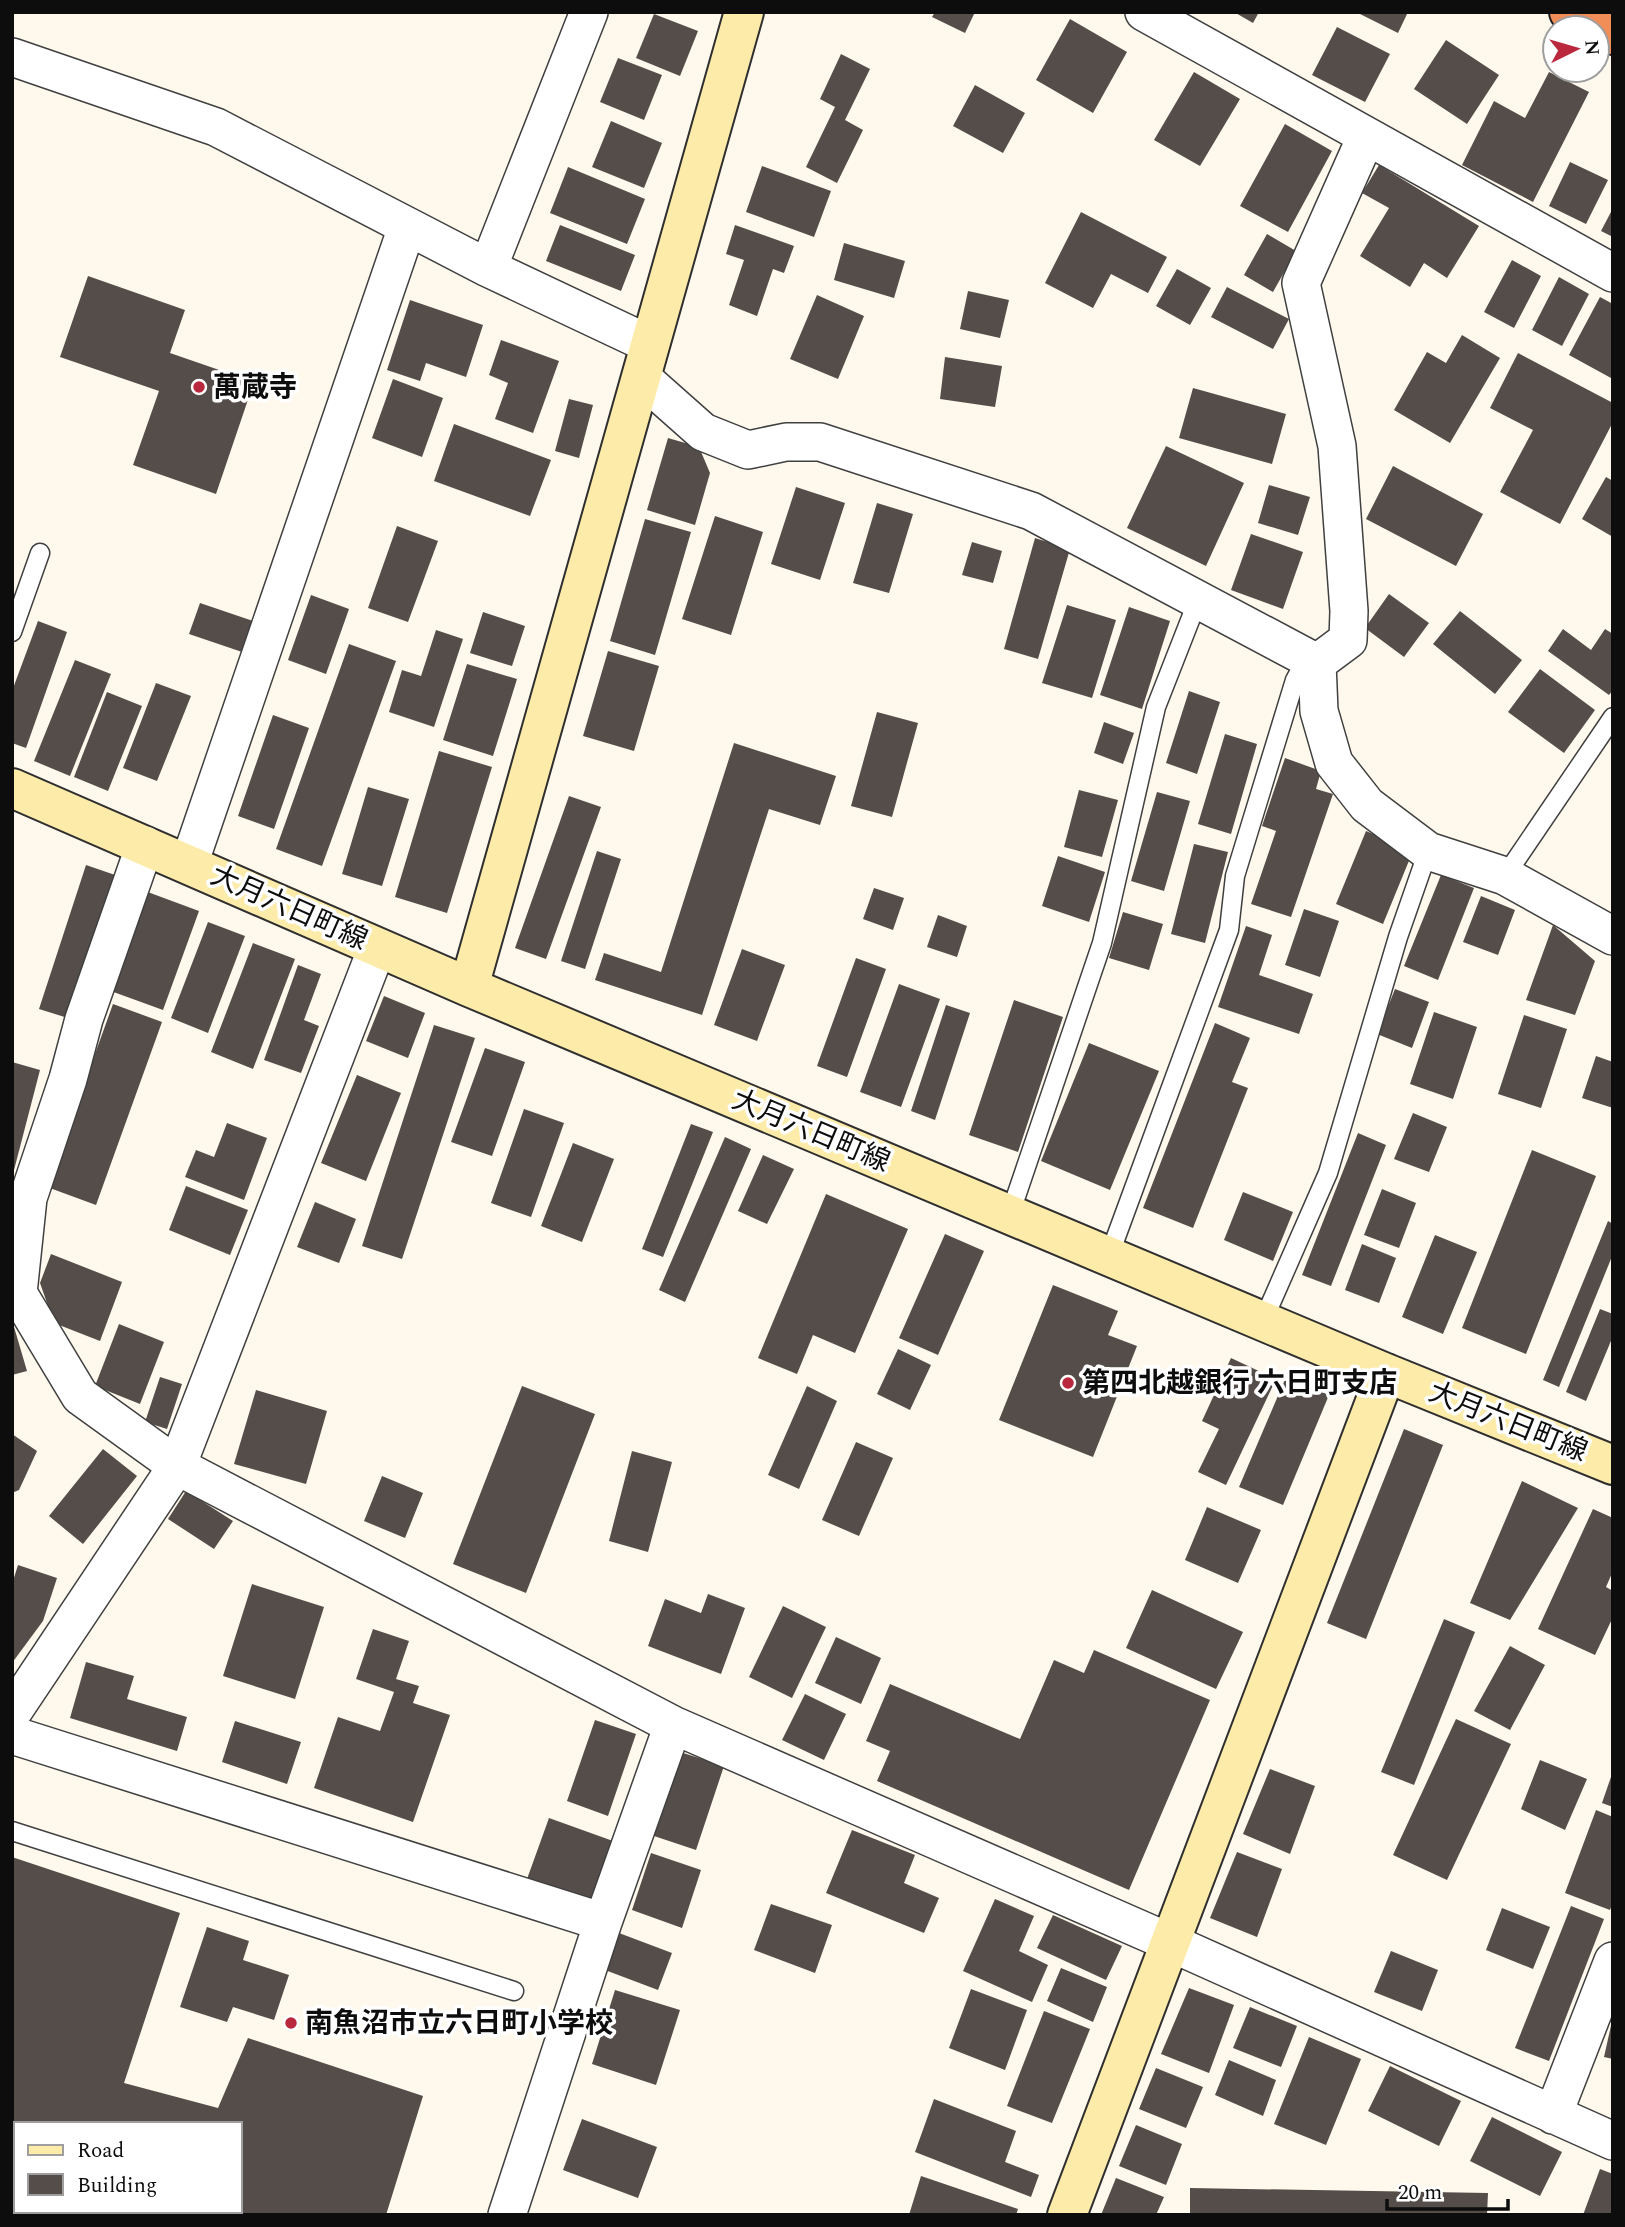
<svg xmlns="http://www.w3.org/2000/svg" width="1625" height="2227" viewBox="0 0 1625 2227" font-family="Spectral,'Noto Sans JP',serif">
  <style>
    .building { fill: #554d49; fill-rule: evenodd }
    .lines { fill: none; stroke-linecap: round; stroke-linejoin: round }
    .lane-casing { stroke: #404040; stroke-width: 21 }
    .street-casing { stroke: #404040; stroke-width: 40 }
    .secondary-casing { stroke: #2f2f2f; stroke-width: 42 }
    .highway-casing { stroke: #1e1e1e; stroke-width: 42 }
    .lane { stroke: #fff; stroke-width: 18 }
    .street { stroke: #fff; stroke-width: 37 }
    .secondary { stroke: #fdeba9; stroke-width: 38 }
    .highway { stroke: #f18e58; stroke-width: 38 }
    .poi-dot { fill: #ba283e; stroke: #fff; stroke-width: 2.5 }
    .labels { text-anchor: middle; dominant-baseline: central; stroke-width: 7; stroke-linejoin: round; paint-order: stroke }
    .poi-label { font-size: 28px; font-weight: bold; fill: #0d0d0d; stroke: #fff; text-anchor: start }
    .street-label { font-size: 28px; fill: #0d0d0d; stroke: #fff }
  </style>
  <rect width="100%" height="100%" fill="#fff9ed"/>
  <!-- building -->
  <path class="building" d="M935,12H975L965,33L932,17Z
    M1234,12H1259L1253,23Z
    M1356,12H1408L1398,33Z
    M654,14L698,31L680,76L636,58Z
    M1070,19L1127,52L1093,113L1036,80Z
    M1337,27L1390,54L1365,102L1312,75Z
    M1446,40L1499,75L1467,124L1414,89Z
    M841,54L870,69L845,120L863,130L837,183L806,167L835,107L820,99Z
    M618,58L662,75L644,120L600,102Z
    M1194,72L1240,99L1200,166L1154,140Z
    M1549,72L1589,92L1533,202L1462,165L1494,101L1525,118Z
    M975,85L1025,113L1003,153L953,126Z
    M611,121L662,143L644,188L592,167Z
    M1285,124L1332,151L1288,232L1240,206Z
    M1570,162L1608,180L1586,224L1549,206Z
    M1379,165L1479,226L1447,278L1424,263L1410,287L1360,256L1389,208L1362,193Z
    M762,166L831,191L814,237L746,212Z
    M568,167L645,199L627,244L550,213Z
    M1613,208V237L1601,231Z
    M1081,212L1167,257L1148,293L1111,274L1093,308L1045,283Z
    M560,225L635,255L621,291L546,261Z
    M735,225L794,246L784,273L773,269L757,316L729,305L744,260L726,254Z
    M1267,234L1296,251L1273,292L1244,275Z
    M844,243L905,261L894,298L834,280Z
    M1512,260L1541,276L1514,328L1484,312Z
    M1177,269L1211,288L1190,325L1156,306Z
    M88,276L185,310L170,353L254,382L216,494L133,465L159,391L60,357Z
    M1559,277L1589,294L1562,346L1532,330Z
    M1227,287L1289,319L1273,349L1211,317Z
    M968,291L1009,300L1000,338L960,329Z
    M817,295L864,316L838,379L790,359Z
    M1600,297L1613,304V375L1611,378L1569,355Z
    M410,300L483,325L466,377L426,363L420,381L387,370Z
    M1462,335L1500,358L1450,443L1394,410L1427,352L1446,363Z
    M501,340L559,361L533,433L495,419L508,383L489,375Z
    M1518,353L1613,403V422L1560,524L1500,492L1533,430L1490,408Z
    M945,357L1002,366L995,407L940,399Z
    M393,379L443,398L422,457L372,438Z
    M1193,388L1286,414L1272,464L1179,438Z
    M569,399L593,405L579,458L555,451Z
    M454,424L551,460L530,516L434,481Z
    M668,438L699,447L710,473L695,525L647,510Z
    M1166,446L1244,483L1206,566L1127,528Z
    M1393,466L1483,514L1456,566L1366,519Z
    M1606,477L1613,481V537L1582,519Z
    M1269,485L1310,497L1298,535L1258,523Z
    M796,487L845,503L820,580L771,564Z
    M877,503L913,514L889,593L853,583Z
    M715,516L763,532L731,635L682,619Z
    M645,519L691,532L655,655L610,641Z
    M397,526L438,541L408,622L368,608Z
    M1251,534L1303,552L1283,609L1231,590Z
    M1035,538L1070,549L1038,659L1004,649Z
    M972,542L1002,551L993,583L962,575Z
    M1389,594L1429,623L1404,657L1365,628Z
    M311,595L349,609L326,674L288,660Z
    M200,603L256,622L245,653L189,634Z
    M1067,605L1116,620L1092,698L1042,683Z
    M1129,607L1170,621L1142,709L1100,695Z
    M1460,611L1522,660L1495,694L1433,644Z
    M483,612L525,626L512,666L470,653Z
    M38,621L67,632L26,748L12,743V691Z
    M1563,629L1591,650L1605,629L1613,634V690L1609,695L1548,651Z
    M436,630L463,639L434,727L389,712L402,670L421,676Z
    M349,644L396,661L322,866L276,849Z
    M608,651L659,666L634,751L583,736Z
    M75,660L111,674L70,776L34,761Z
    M467,664L517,679L493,756L443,740Z
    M1540,669L1595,710L1564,753L1508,712Z
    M156,683L191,696L157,781L123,768Z
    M1189,691L1220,702L1197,774L1166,763Z
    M107,692L142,706L108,791L74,777Z
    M877,712L918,723L892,817L851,806Z
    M273,715L309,728L274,829L238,816Z
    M1104,722L1134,733L1123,764L1094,753Z
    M1225,734L1257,744L1231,834L1198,824Z
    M734,743L836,776L820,825L769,809L702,1015L595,980L604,953L661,972Z
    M439,751L492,767L447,913L395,897Z
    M1285,758L1321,771L1316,789L1333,794L1291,917L1251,904L1276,831L1262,826Z
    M368,787L409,799L382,886L342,874Z
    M1079,790L1118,800L1102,857L1064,847Z
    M1157,792L1190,801L1164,891L1131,881Z
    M569,796L601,807L546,959L515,948Z
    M1366,831L1413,851L1383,924L1336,904Z
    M1194,844L1228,852L1205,943L1171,934Z
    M597,851L621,859L585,969L561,961Z
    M1058,856L1105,872L1089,922L1042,906Z
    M86,865L118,876L71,1019L39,1009Z
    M1441,875L1474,888L1438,980L1404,966Z
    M874,888L904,898L893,930L863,919Z
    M145,891L199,911L163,1010L108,990Z
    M1481,896L1515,910L1498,955L1463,942Z
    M1304,909L1339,921L1320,977L1285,965Z
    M1123,912L1163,924L1149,970L1109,958Z
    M938,915L967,926L957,957L927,947Z
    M208,922L245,936L208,1033L171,1018Z
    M1553,925L1595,961L1575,1015L1526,1000Z
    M1246,926L1272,935L1259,975L1313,994L1299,1034L1218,1007Z
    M253,943L295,959L253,1069L211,1052Z
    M742,949L785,965L757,1041L714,1025Z
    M856,958L886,969L847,1077L817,1066Z
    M298,965L321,974L304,1020L319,1026L301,1073L264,1060Z
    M899,984L940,999L901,1107L860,1092Z
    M1395,989L1429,1002L1412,1048L1377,1034Z
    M384,996L425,1013L408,1058L366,1041Z
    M1014,1000L1063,1017L1018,1152L969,1135Z
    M113,1004L162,1022L96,1205L47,1187Z
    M946,1005L970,1013L935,1120L911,1111Z
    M1434,1012L1477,1027L1453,1099L1410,1084Z
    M1524,1015L1567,1029L1541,1108L1498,1094Z
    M1215,1023L1250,1038L1232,1082L1248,1088L1193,1228L1143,1208Z
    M434,1025L475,1038L402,1259L362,1246Z
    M1089,1043L1159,1071L1110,1190L1041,1161Z
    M485,1048L525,1062L492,1156L451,1142Z
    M1596,1056L1613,1062V1108L1582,1098Z
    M12,1062L40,1070L13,1174H12Z
    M357,1075L401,1093L366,1181L321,1163Z
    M524,1109L564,1123L531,1217L491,1203Z
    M1413,1113L1447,1127L1429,1172L1394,1159Z
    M227,1123L267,1138L244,1200L185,1177L196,1150L214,1157Z
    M691,1124L713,1132L663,1257L642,1249Z
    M1358,1133L1386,1145L1331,1286L1302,1275Z
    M725,1137L751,1149L685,1302L659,1290Z
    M573,1143L614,1159L582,1242L541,1226Z
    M1532,1150L1596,1176L1526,1354L1462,1328Z
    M763,1155L794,1169L767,1224L738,1211Z
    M186,1186L248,1210L230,1255L169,1230Z
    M1382,1189L1416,1203L1399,1248L1364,1235Z
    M1243,1192L1293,1212L1273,1261L1224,1240Z
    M826,1194L908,1229L855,1353L813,1335L797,1374L758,1358Z
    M315,1202L356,1219L339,1263L297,1247Z
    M1608,1221L1613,1224V1254L1559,1387L1543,1380Z
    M945,1234L984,1251L938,1355L899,1338Z
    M1435,1235L1477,1252L1443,1334L1402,1317Z
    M1362,1244L1396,1258L1379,1303L1345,1290Z
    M51,1254L122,1282L100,1341L54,1323L40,1283Z
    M1053,1285L1118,1311L1108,1335L1137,1346L1093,1457L999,1420Z
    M1600,1309L1613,1314V1336L1586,1401L1566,1392Z
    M12,1320L27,1371L12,1375Z
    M119,1324L164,1342L140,1404L95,1386Z
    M898,1349L931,1365L910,1410L877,1394Z
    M1231,1358L1276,1379L1226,1485L1198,1472L1219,1429L1202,1421Z
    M160,1377L182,1384L167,1429L145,1422Z
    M1286,1377L1329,1395L1283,1505L1239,1487Z
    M522,1386L595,1414L526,1593L453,1564Z
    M807,1386L837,1401L799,1489L768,1475Z
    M256,1390L327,1411L306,1484L234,1464Z
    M1404,1429L1443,1445L1366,1639L1327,1623Z
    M12,1434L37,1451L19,1490L12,1493Z
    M856,1442L893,1458L859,1536L822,1520Z
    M103,1449L137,1476L83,1544L49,1516Z
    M632,1451L672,1462L648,1552L609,1541Z
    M382,1476L423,1493L405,1538L364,1521Z
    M1522,1481L1578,1508L1510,1620L1470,1603Z
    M186,1491L233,1521L214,1549L168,1519Z
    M1207,1507L1261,1530L1238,1583L1185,1560Z
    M1593,1509L1613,1518V1571L1606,1587L1613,1591V1617L1595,1655L1538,1629Z
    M18,1565L57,1578L43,1621L12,1663V1584Z
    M252,1584L324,1607L295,1699L223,1676Z
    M1152,1590L1243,1632L1216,1689L1126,1648Z
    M708,1594L745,1608L721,1674L648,1646L665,1599L701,1613Z
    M783,1606L826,1627L792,1698L749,1677Z
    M1444,1619L1475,1632L1414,1785L1381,1772Z
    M373,1629L409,1641L396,1679L419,1686L413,1703L450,1715L413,1822L314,1788L338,1717L380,1731L394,1692L356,1679Z
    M836,1637L881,1658L861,1704L815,1683Z
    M1510,1646L1545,1665L1510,1730L1474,1711Z
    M1094,1650L1210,1700L1129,1890L877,1781L890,1751L866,1741L890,1684L1020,1739L1054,1660L1084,1673Z
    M86,1662L134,1676L127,1699L187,1717L177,1751L70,1718Z
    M805,1694L846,1714L824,1760L782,1740Z
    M1456,1719L1511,1744L1447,1880L1393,1855Z
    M595,1720L636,1734L608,1816L567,1801Z
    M235,1721L301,1742L287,1784L222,1762Z
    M677,1751L724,1766L696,1850L648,1834Z
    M1540,1760L1587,1779L1565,1830L1521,1809Z
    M1270,1769L1315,1786L1290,1854L1243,1834Z
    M1612,1774H1613V1807L1602,1803Z
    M1596,1810L1613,1817V1902L1610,1910L1565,1893Z
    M549,1818L613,1841L592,1902L527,1879Z
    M852,1830L915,1855L904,1883L939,1898L924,1933L826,1893Z
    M1237,1852L1282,1869L1257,1937L1210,1918Z
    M651,1853L701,1870L682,1928L632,1910Z
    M12,1857L180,1913L124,2083L218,2108L248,2038L423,2096L386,2215H12ZM16,2124H240V2211H16Z
    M995,1899L1034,1916L1019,1951L1048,1965L1032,2002L963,1971Z
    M771,1904L832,1925L815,1973L754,1950Z
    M1571,1906L1604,1919L1549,2061L1515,2048Z
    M1502,1908L1550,1927L1533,1969L1486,1950Z
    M1053,1915L1122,1946L1106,1980L1037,1948Z
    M207,1927L249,1941L243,1960L289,1975L274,2020L233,2007L227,2022L180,2007Z
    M619,1933L672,1953L658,1990L605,1970Z
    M1391,1951L1438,1970L1422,2011L1374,1992Z
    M1061,1968L1107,1987L1093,2022L1047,2001Z
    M1189,1988L1234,2005L1209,2073L1161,2054Z
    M971,1989L1027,2010L1005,2070L949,2048Z
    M615,1990L680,2010L656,2085L592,2064Z
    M1250,2007L1297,2026L1281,2067L1233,2048Z
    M1044,2011L1090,2029L1052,2123L1007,2106Z
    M1612,2021H1613V2059L1604,2057Z
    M1309,2037L1361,2059L1326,2145L1274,2124Z
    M1229,2060L1276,2080L1263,2116L1215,2095Z
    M1390,2066L1461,2101L1439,2146L1368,2111Z
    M1156,2068L1203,2087L1186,2128L1139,2109Z
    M934,2099L1016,2131L1005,2162L1039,2175L1031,2197L915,2152Z
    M1492,2117L1562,2152L1540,2196L1470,2161Z
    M582,2119L657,2147L638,2198L563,2170Z
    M1136,2125L1182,2144L1166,2185L1119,2166Z
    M1600,2169L1613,2174V2215H1583Z
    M921,2176L1018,2209L1016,2215H909Z
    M1116,2178L1164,2197L1156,2215H1101Z
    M1190,2188L1488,2193L1487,2215H1190Z"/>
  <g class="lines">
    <defs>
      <path id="lane" d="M12,632L40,553
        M1505,876L1613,717
        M1010,1214L1102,943L1156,707L1198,600
        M1109,1256L1229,930L1235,876L1295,680L1307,658
        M1263,1321L1328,1173L1398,937L1428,851
        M12,1831L514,1991"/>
      <path id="street" d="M1144,12L1613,273
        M12,57L216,127L488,268L649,344
        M488,268L589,12
        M641,377L703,432L748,450L786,442H820L1031,511L1317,663L1319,711L1334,763L1367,805L1428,851L1505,876L1613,936
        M1317,663L1348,640L1349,611L1337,446L1301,283L1366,137
        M145,845L84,1019L68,1079L28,1198L18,1293L80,1396L177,1466L673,1725L1169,1942L1613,2141
        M189,864L407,227
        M12,1713L177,1466L377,948
        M12,1735L603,1922L673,1725
        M1553,2115L1613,1961
        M507,2215L603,1922"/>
      <path id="secondary" d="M12,788L469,987L1386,1373L1613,1465
        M469,987L744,12
        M1067,2215L1386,1373"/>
      <path id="highway" d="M1569,12L1613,35"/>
    </defs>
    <!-- lane casing -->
    <use href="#lane" class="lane-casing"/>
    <!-- street casing -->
    <use href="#street" class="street-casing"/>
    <!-- secondary casing -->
    <use href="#secondary" class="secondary-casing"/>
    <!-- highway casing -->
    <use href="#highway" class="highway-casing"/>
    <!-- lane -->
    <use href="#lane" class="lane"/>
    <!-- street -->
    <use href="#street" class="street"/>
    <!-- secondary -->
    <use href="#secondary" class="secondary"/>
    <!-- highway -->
    <use href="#highway" class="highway"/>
  </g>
  <!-- markers -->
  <g class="poi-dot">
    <circle cx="199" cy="387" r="7"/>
    <circle cx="1068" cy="1383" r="7"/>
    <circle cx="291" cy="2023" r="7"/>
  </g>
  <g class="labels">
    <!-- poi labels -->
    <g class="poi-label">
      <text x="213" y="387">萬蔵寺</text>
      <text x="1082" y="1383">第四北越銀行 六日町支店</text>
      <text x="305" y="2023">南魚沼市立六日町小学校</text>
    </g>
    <!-- street labels -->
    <g class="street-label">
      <text transform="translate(289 908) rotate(24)">大月六日町線</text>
      <text transform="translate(811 1131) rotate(23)">大月六日町線</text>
      <text transform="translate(1508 1422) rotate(22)">大月六日町線</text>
    </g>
  </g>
  <!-- border -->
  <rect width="1625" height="2227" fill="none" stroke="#0d0d0d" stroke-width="28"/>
  <!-- legend -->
  <rect x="14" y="2122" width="228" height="91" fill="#ffffff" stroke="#9e9e9e" stroke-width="2"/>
  <rect x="28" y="2145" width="35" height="10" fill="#fdeba9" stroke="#9e9e9e" stroke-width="2"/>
  <text x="77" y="2157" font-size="21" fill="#0d0d0d">Road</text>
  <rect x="28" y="2174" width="35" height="21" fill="#554d49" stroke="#9e9e9e" stroke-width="2"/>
  <text x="77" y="2192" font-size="21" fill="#0d0d0d">Building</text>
  <!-- north arrow -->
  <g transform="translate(1576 49) rotate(85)"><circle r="33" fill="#ffffff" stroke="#9e9e9e" stroke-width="2"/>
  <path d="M0-5L12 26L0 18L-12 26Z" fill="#ba283e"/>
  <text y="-10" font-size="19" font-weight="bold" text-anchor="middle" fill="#0d0d0d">N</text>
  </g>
  <!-- scale -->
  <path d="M1387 2199v10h121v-10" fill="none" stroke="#0d0d0d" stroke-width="3.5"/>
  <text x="1398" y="2199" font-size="21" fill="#0d0d0d" stroke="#ffffff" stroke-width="5" paint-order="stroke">20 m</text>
</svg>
